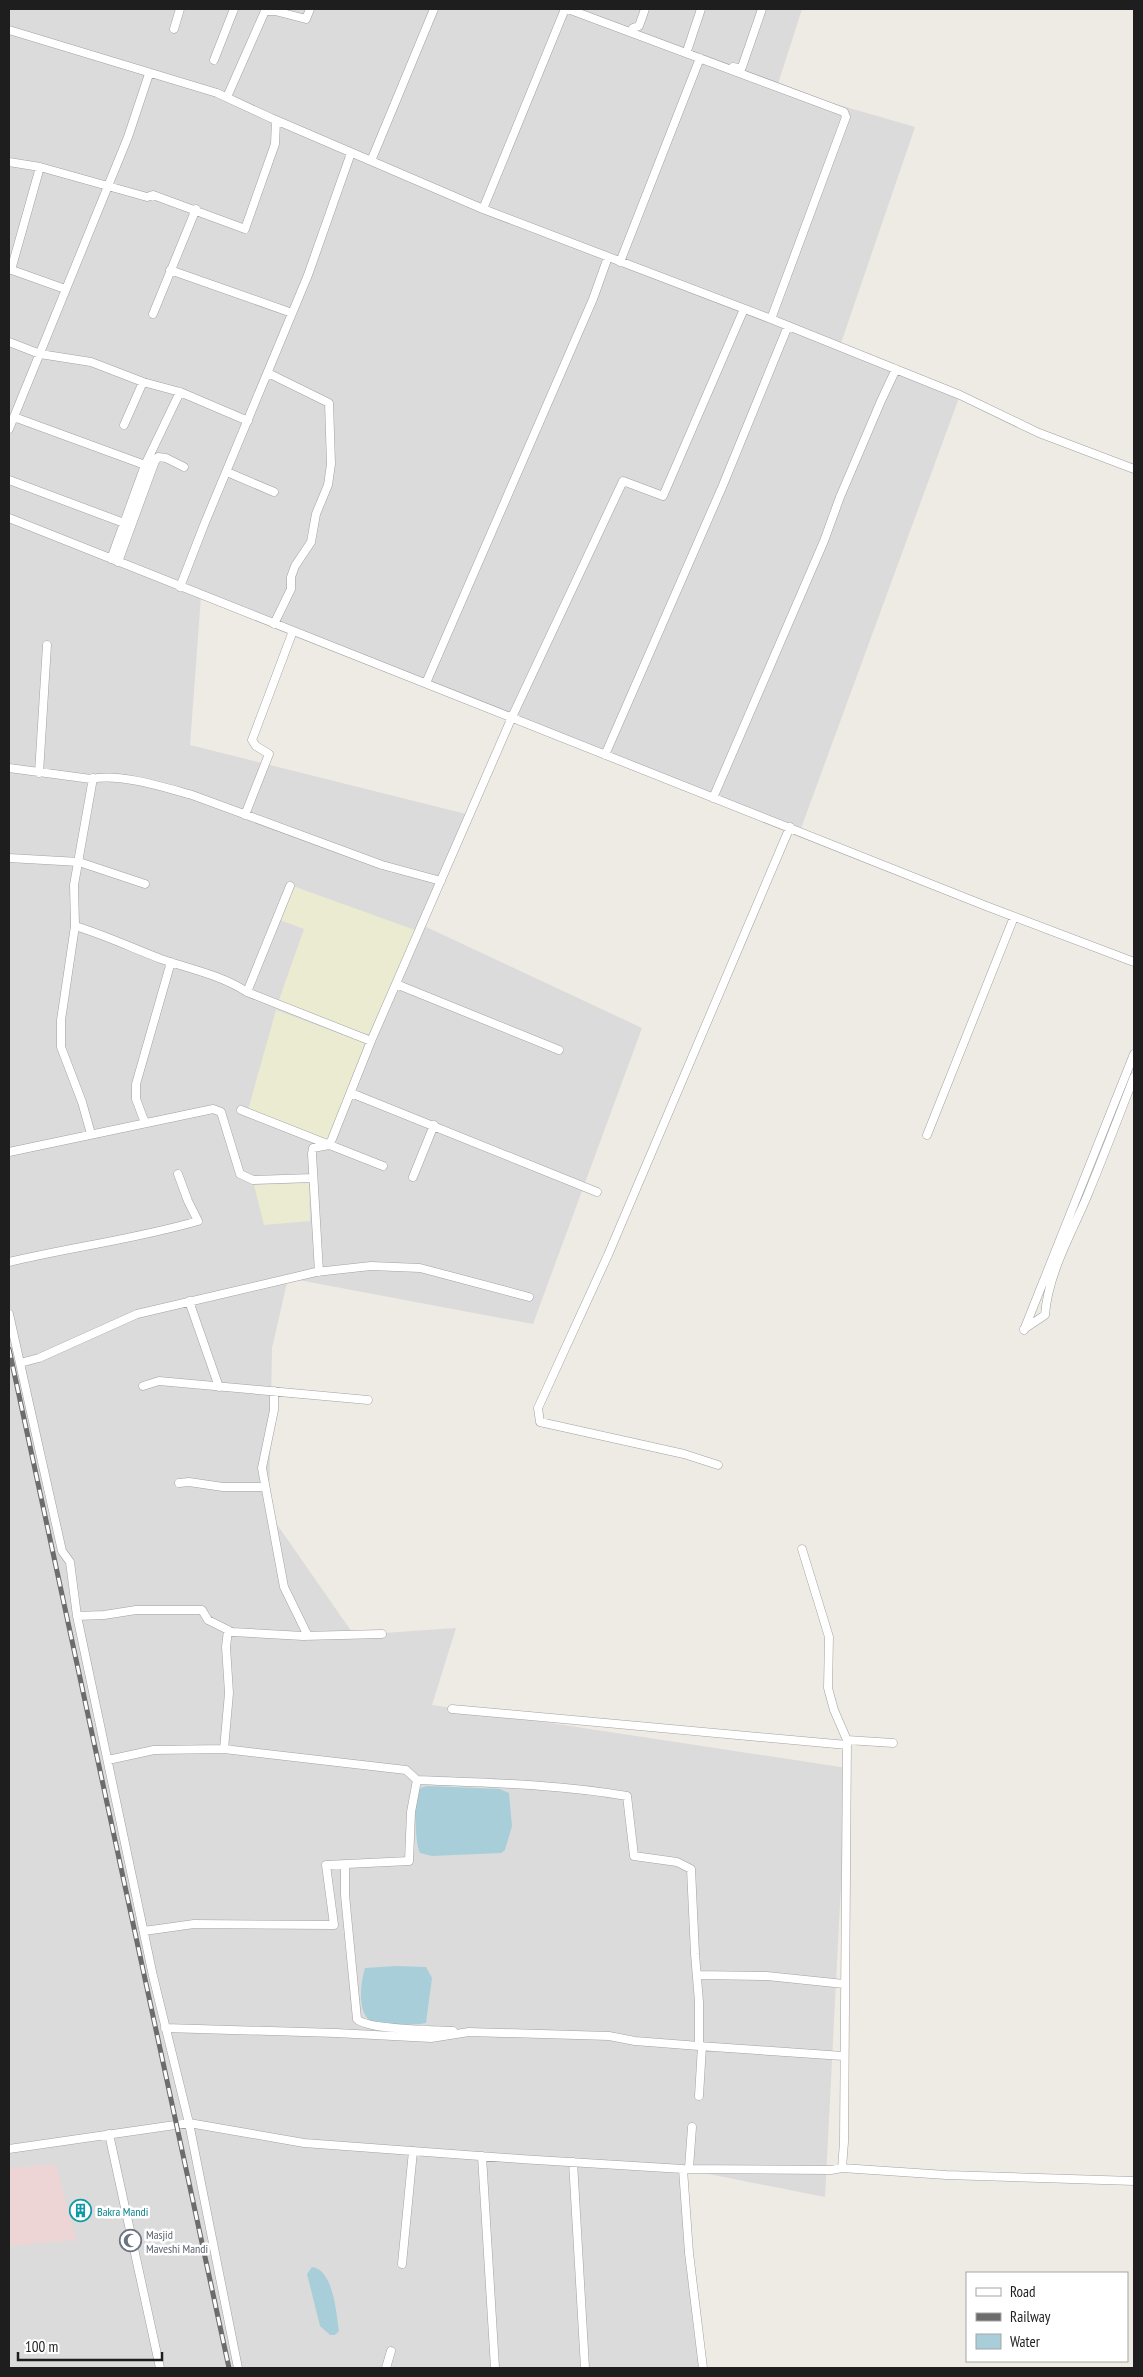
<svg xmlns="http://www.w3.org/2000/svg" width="1143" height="2377" viewBox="0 0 1143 2377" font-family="'PT Sans Narrow',sans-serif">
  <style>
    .residential { fill: #dcdbdb }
    .commercial { fill: #eed5d5 }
    .farmland { fill: #eaebd1 }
    .water { fill: #a8cfd9 }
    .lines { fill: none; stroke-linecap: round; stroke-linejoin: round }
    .street-casing { stroke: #a2a2a2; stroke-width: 9 }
    .street { stroke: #fff; stroke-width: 8 }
    .rail-casing { stroke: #6c6c6c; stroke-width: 5 }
    .rail { stroke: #fff; stroke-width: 3; stroke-dasharray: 9; stroke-linecap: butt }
    .labels { text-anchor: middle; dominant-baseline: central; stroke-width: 5; stroke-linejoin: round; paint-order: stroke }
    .culture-label { font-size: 12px; fill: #0d838f; stroke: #fff; text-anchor: start }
    .worship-label { font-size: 12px; fill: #5b616d; stroke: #fff; text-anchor: start }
  </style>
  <rect width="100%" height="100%" fill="#eeeae4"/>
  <!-- residential -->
  <path class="residential" d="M9,9H802L777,87L915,127L840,346L960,395L800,831L201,596L190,745L470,815L422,925L642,1028L533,1324L288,1278L272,1348L269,1513L354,1635L456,1628L432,1705L847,1768L825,2197L683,2169L704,2368H9Z"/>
  <!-- commercial -->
  <path class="commercial" d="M56,2164L76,2240L9,2246V2168Z"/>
  <!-- farmland -->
  <path class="farmland" d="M293,886L415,930L369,1034L361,1033L279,1000L304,929L280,920Z
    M276,1010L365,1043L328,1140L248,1110Z
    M309,1183L310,1221L264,1225L254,1185Z"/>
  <!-- water -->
  <path class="water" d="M427,1786L500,1789L509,1793L512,1826L505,1850L501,1853L432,1856L420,1853C415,1844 414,1803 417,1793C419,1788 423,1787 427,1786Z
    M396,1966L426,1967L432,1978L426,2023C418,2025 411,2024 403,2024C392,2024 382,2027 372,2022C356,2014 361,1980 365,1968Z
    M312,2267C334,2270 336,2313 339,2331L335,2335H330L320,2326L307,2274Z"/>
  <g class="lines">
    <defs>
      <path id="street" d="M568,9L844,112L846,117L771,319
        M633,28L639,26L645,9
        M174,29L180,9
        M9,30L217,93L271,118L483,209L771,319L960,395L1039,433L1134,469
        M688,48L701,9
        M214,60L234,9
        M733,67L741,69L742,67L762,9
        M227,97L265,11H275L306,19L310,9
        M371,161L434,9
        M9,162L40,167L147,197L153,195L245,229L275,144L276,121
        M483,209L565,9
        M620,262L700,58
        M9,269L65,289
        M11,270L40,167
        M170,270L292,313
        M153,314L196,209
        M9,342L40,354L91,362L143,382L180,392L248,421
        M268,373L329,403L331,464L328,485L316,514L311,542L295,566L291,577V589L274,624
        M14,417L145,465
        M124,425L143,382
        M9,429L128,137L149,74
        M227,472L274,492
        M9,480L124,523
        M9,518L986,906L1134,962
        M111,559L145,465L180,392
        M118,562L155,461L158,457L166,458L184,467
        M180,587L204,525L308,275L351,153
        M426,683L593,299L608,257
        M605,755L723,485L788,326
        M9,768L91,779C120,773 163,787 192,795L382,865L441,881
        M39,773L47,645
        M713,798L824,541L840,497L881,401L896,369
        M245,815L269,754L256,746L252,740L293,631
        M9,858L79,862L145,884
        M75,926C105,935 132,948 161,959C190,969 221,975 247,992L371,1041L512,717L623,481L663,496L744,309
        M396,984L559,1050
        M247,992L290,886
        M351,1093L597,1192
        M241,1110L383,1166
        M145,1123L136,1099V1084L171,962
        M91,1134L82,1102L61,1047V1020L75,926L74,885L93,778
        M927,1135L1014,917
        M9,1152L213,1109L221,1112L240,1174L253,1180L313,1178
        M413,1177L434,1125
        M9,1262C72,1247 136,1239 198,1221L188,1201L178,1174
        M319,1272L312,1154L313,1148L329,1145L332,1139L371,1041
        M189,1301L219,1387
        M9,1314L62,1551L70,1562L77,1616L153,1976L189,2123L238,2368
        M1024,1329L1045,1315C1048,1273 1072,1233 1088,1194C1104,1155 1119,1116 1134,1077
        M1024,1330L1134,1054
        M20,1363L39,1358L137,1314L316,1272L371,1266L420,1268L529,1297
        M143,1386L159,1381L368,1400
        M274,1391V1410L262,1468L284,1587L308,1636
        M718,1465L684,1454L540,1422L538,1408L608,1255L790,827
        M179,1483L189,1482L223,1487H265
        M802,1549L829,1637L828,1688L834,1710L847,1740
        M77,1616L104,1615L136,1610H202L208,1620L232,1632L303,1636L382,1634
        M452,1709L847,1745
        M224,1749L229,1693L226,1647L228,1630
        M108,1760L154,1750L224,1749L406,1770L417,1780C488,1783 558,1784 627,1796L634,1856L677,1862L691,1869L695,1954L699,2002V2046L843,2056
        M345,1866V1895L357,2019C367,2030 435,2030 453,2031
        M144,1931L194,1924L334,1925L326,1865L409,1861L411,1812L417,1780
        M697,1975L767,1976L844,1984
        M165,2028L336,2033L431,2038L469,2032L609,2036L635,2041L699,2046
        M699,2096L702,2046
        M109,2134L160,2368
        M9,2149L189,2123L304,2143L520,2159L683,2169L831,2170L842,2168L946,2175L1134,2181
        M482,2156L495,2368
        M573,2162L585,2368
        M689,2168L692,2127
        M842,2168L844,2142L847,1740L893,1743
        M683,2169L689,2253L703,2368
        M402,2264L413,2151
        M386,2368L391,2351"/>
    </defs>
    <!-- street casing -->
    <use href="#street" class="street-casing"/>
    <!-- street -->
    <use href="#street" class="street"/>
    <defs>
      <path id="rail" d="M9,1349L229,2368"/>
    </defs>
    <!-- rail casing -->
    <use href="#rail" class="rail-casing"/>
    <!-- rail -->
    <use href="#rail" class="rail"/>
  </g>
  <!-- icons -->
  <defs>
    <symbol id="building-ring" viewBox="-11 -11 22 22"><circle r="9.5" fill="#fff" stroke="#0f9aa8" stroke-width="1.5"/><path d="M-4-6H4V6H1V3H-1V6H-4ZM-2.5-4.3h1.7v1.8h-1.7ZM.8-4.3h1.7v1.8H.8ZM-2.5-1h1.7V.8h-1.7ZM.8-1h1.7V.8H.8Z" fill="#0f9aa8"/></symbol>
    <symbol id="mosque-ring" viewBox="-11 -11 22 22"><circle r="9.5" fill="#fff" stroke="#6b7280" stroke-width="1.5"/><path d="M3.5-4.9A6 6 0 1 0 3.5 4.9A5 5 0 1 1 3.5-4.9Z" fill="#6b7280"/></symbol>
  </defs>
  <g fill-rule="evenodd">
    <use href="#building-ring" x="68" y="2198" width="25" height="25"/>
    <use href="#mosque-ring" x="118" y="2228" width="25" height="25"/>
  </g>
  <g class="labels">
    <!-- culture labels -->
    <g class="culture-label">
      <text x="97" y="2211">Bakra Mandi</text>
    </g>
    <!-- worship labels -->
    <g class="worship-label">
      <text x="146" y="2234">Masjid<tspan x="146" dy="14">Maveshi Mandi</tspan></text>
    </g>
  </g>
  <!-- border -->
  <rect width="1143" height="2377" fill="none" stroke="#1e1e1e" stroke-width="20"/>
  <!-- legend -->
  <rect x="966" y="2272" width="162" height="90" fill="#ffffff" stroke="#a5a5a5"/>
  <rect x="976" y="2288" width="25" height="8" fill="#ffffff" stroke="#a5a5a5"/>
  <text x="1010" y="2297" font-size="15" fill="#1e1e1e">Road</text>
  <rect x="976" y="2313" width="25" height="8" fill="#6c6c6c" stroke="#a5a5a5"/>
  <text x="1010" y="2322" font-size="15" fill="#1e1e1e">Railway</text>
  <rect x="976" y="2334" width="25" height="15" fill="#a8cfd9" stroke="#a5a5a5"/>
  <text x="1010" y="2347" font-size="15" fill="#1e1e1e">Water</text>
  <!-- scale -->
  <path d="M18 2352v8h144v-8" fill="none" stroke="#1e1e1e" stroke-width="2.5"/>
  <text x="25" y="2352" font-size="15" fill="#1e1e1e" stroke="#ffffff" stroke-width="4" paint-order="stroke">100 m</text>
</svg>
